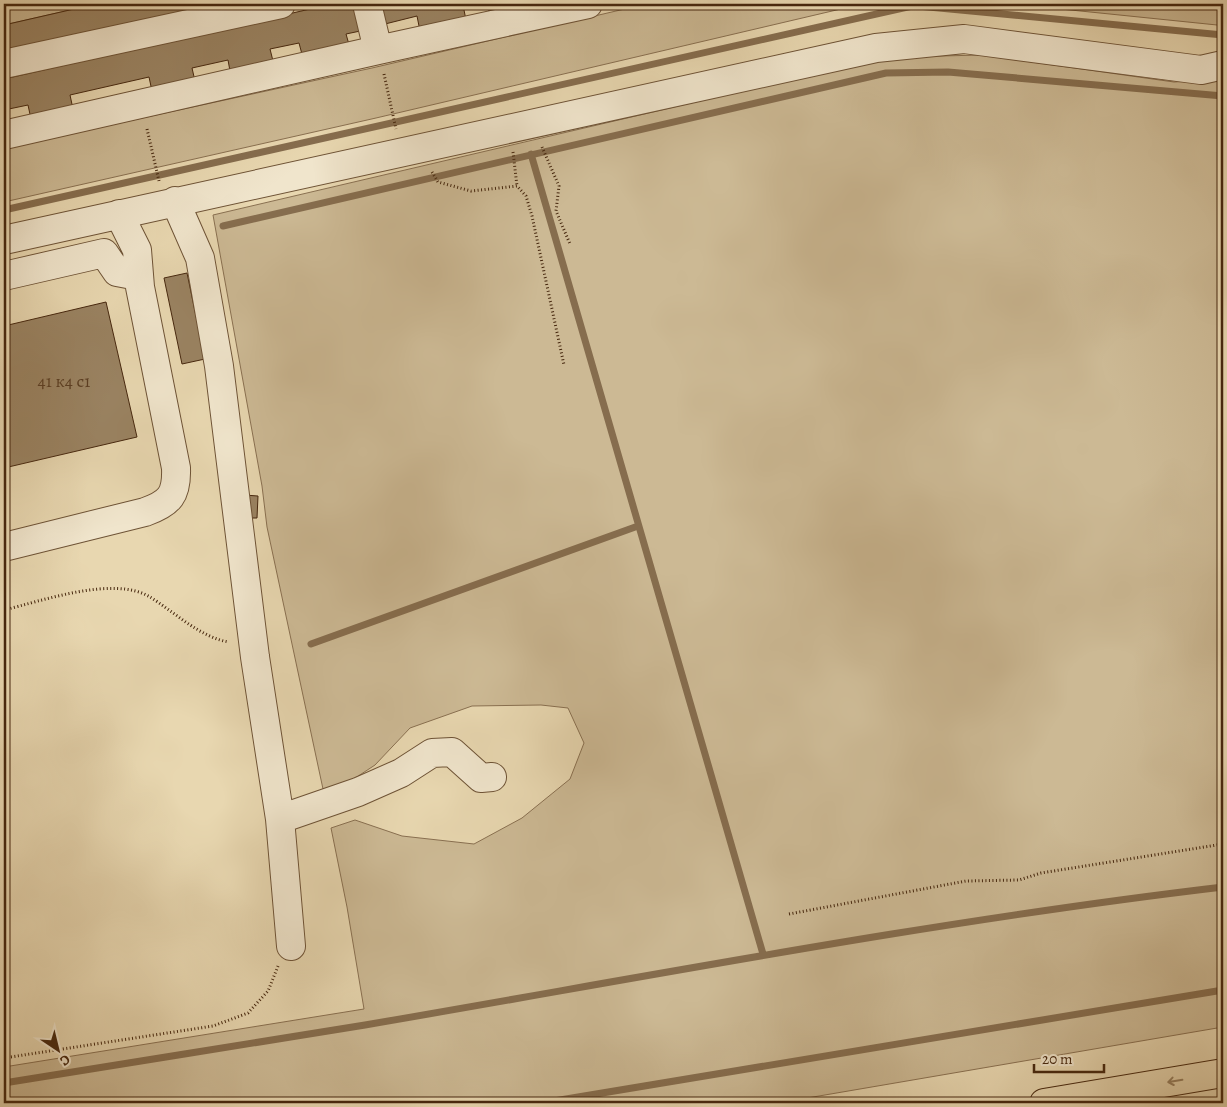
<svg xmlns="http://www.w3.org/2000/svg" width="1227" height="1107" viewBox="0 0 1227 1107" font-family="Alegreya,serif">
  <style>
    .green { fill: #ccb994; stroke: #897051 }
    .lines { fill: none; stroke-linecap: round; stroke-linejoin: round }
    .stream { stroke: #866d4e; stroke-width: 7 }
    .building { fill: #9a8362; stroke: #46270e }
    .minor-casing { stroke: #6e5336; stroke-width: 30 }
    .highway-casing { stroke: #46270e; stroke-width: 30 }
    .path { stroke: #46270e; stroke-width: 3; stroke-dasharray: 1 2.5; stroke-linecap: butt }
    .minor { stroke: #f0e5cc; stroke-width: 28 }
    .highway { stroke: #e8d7b0; stroke-width: 28 }
    .oneway { stroke: #977f5f }
    .labels { text-anchor: middle; dominant-baseline: central; stroke-width: 5; stroke-linejoin: round; paint-order: stroke }
    .number-label { font-size: 18px; fill: #5b3e23 }
  </style>
  <rect width="100%" height="100%" fill="#e8d7b0"/>
  <filter id="stains"><feTurbulence type="fractalNoise" baseFrequency=".004" numOctaves="4"/><feColorMatrix values="0 0 0 0 .2 0 0 0 0 .09 0 0 0 0 .02 0 0 0 .5 -.17"/></filter>
  <radialGradient id="worn" r=".72"><stop offset=".6" stop-color="#630" stop-opacity="0"/><stop offset="1" stop-color="#630" stop-opacity=".3"/></radialGradient>
  <!-- green -->
  <path class="green" d="M4,4H96L4,25Z
    M646,4H862L376,118L4,202V148L372,68Z
    M1012,4H1223V22L1217,25Z
    M982,55L1174,82L1223,79V1027L778,1103H4V1067L364,1009L347,907L331,828L355,820L402,836L474,844L522,818L570,779L584,743L568,708L541,705L472,706L410,728L375,765L343,786L323,789L267,527L262,486L213,215L815,74L900,57Z"/>
  <g class="lines">
    <!-- stream -->
    <path class="stream" d="M918,6L1223,35
      M531,154L763,954
      M4,210L921,4
      M223,226L886,73L948,72L1223,96
      M311,644L638,526
      M4,1083C124,1063 245,1045 365,1025C651,976 935,921 1223,887
      M542,1103L1223,990"/>
  </g>
  <!-- building -->
  <path class="building" d="M96,4H229L4,55V25Z
    M332,4H359L365,30L346,34L350,48L303,58L299,43L270,49L273,61L230,71L228,60L192,68L195,81L152,91L149,77L70,95L73,109L31,119L28,105L4,110V79Z
    M372,4H469L463,5L466,20L420,31L417,16L377,26Z
    M487,4H533L490,14Z
    M187,273L205,359L182,364L164,278Z
    M106,302L137,437L4,468V326Z
    M244,495L258,496L257,518H243Z"/>
  <g class="lines">
    <defs>
      <path id="minor" d="M367,4L378,50L588,4
        M4,64L281,4
        M4,135L378,50
        M175,201L200,258L219,366L255,657L280,819L291,946
        M4,240L876,48L964,39L1201,70L1223,65
        M4,276L104,253L117,272L138,276
        M4,547L145,512C170,503 177,495 176,468L140,287L137,250L119,214
        M280,819L358,792L401,773L432,753L452,752L481,778L492,777"/>
      <path id="highway" d="M1044,1103L1223,1073"/>
    </defs>
    <!-- minor casing -->
    <use href="#minor" class="minor-casing"/>
    <!-- highway casing -->
    <use href="#highway" class="highway-casing"/>
    <!-- path -->
    <path class="path" d="M384,74L396,129
      M147,129L159,181
      M542,147L559,186L556,211L570,244
      M513,152L517,186
      M432,172L438,182L471,191L517,186L526,196L532,216L564,365
      M4,610C42,601 114,575 150,597C173,611 201,638 229,642
      M789,914L966,881L1019,880L1041,873L1223,844
      M4,1058L213,1026L248,1013L268,991L278,966"/>
    <!-- minor -->
    <use href="#minor" class="minor"/>
    <!-- highway -->
    <use href="#highway" class="highway"/>
  </g>
  <!-- one-way arrows -->
  <defs><path id="oneway-shaft" d="M-6 0H5M1.5-3L5.5 0L1.5 3" fill="none" stroke-width="1.6" stroke-linecap="round" stroke-linejoin="round" transform="scale(1.25)"/></defs>
  <use class="oneway" href="#oneway-shaft" transform="translate(1175 1081) rotate(171)"/>
  <g class="labels">
    <!-- number labels -->
    <g class="number-label">
      <text x="64" y="381">41 к4 с1</text>
    </g>
  </g>
  <!-- margin -->
  <rect width="1227" height="1107" fill="none" stroke="#e8d7b0" stroke-width="20"/>
  <rect x="5" y="5" width="1217" height="1097" fill="none" stroke="#46270e" stroke-width="2.5"/>
  <rect x="10" y="10" width="1207" height="1087" fill="none" stroke="#46270e"/>
  <!-- north arrow -->
  <g transform="translate(58 1050) rotate(145)" stroke="#f0e5cc" stroke-width="4" paint-order="stroke">
  <path d="M0-4L9 19L0 12L-9 19Z" fill="#46270e"/>
  <text y="-8" font-size="14" font-weight="bold" text-anchor="middle" fill="#46270e">С</text>
  </g>
  <!-- scale -->
  <path d="M1034 1064v8h70v-8" fill="none" stroke="#46270e" stroke-width="2.5"/>
  <text x="1042" y="1064" font-size="15" fill="#46270e" stroke="#f0e5cc" stroke-width="4" paint-order="stroke">20 m</text>
  <rect width="100%" height="100%" filter="url(#stains)"/>
  <rect width="100%" height="100%" fill="url(#worn)"/>
</svg>
